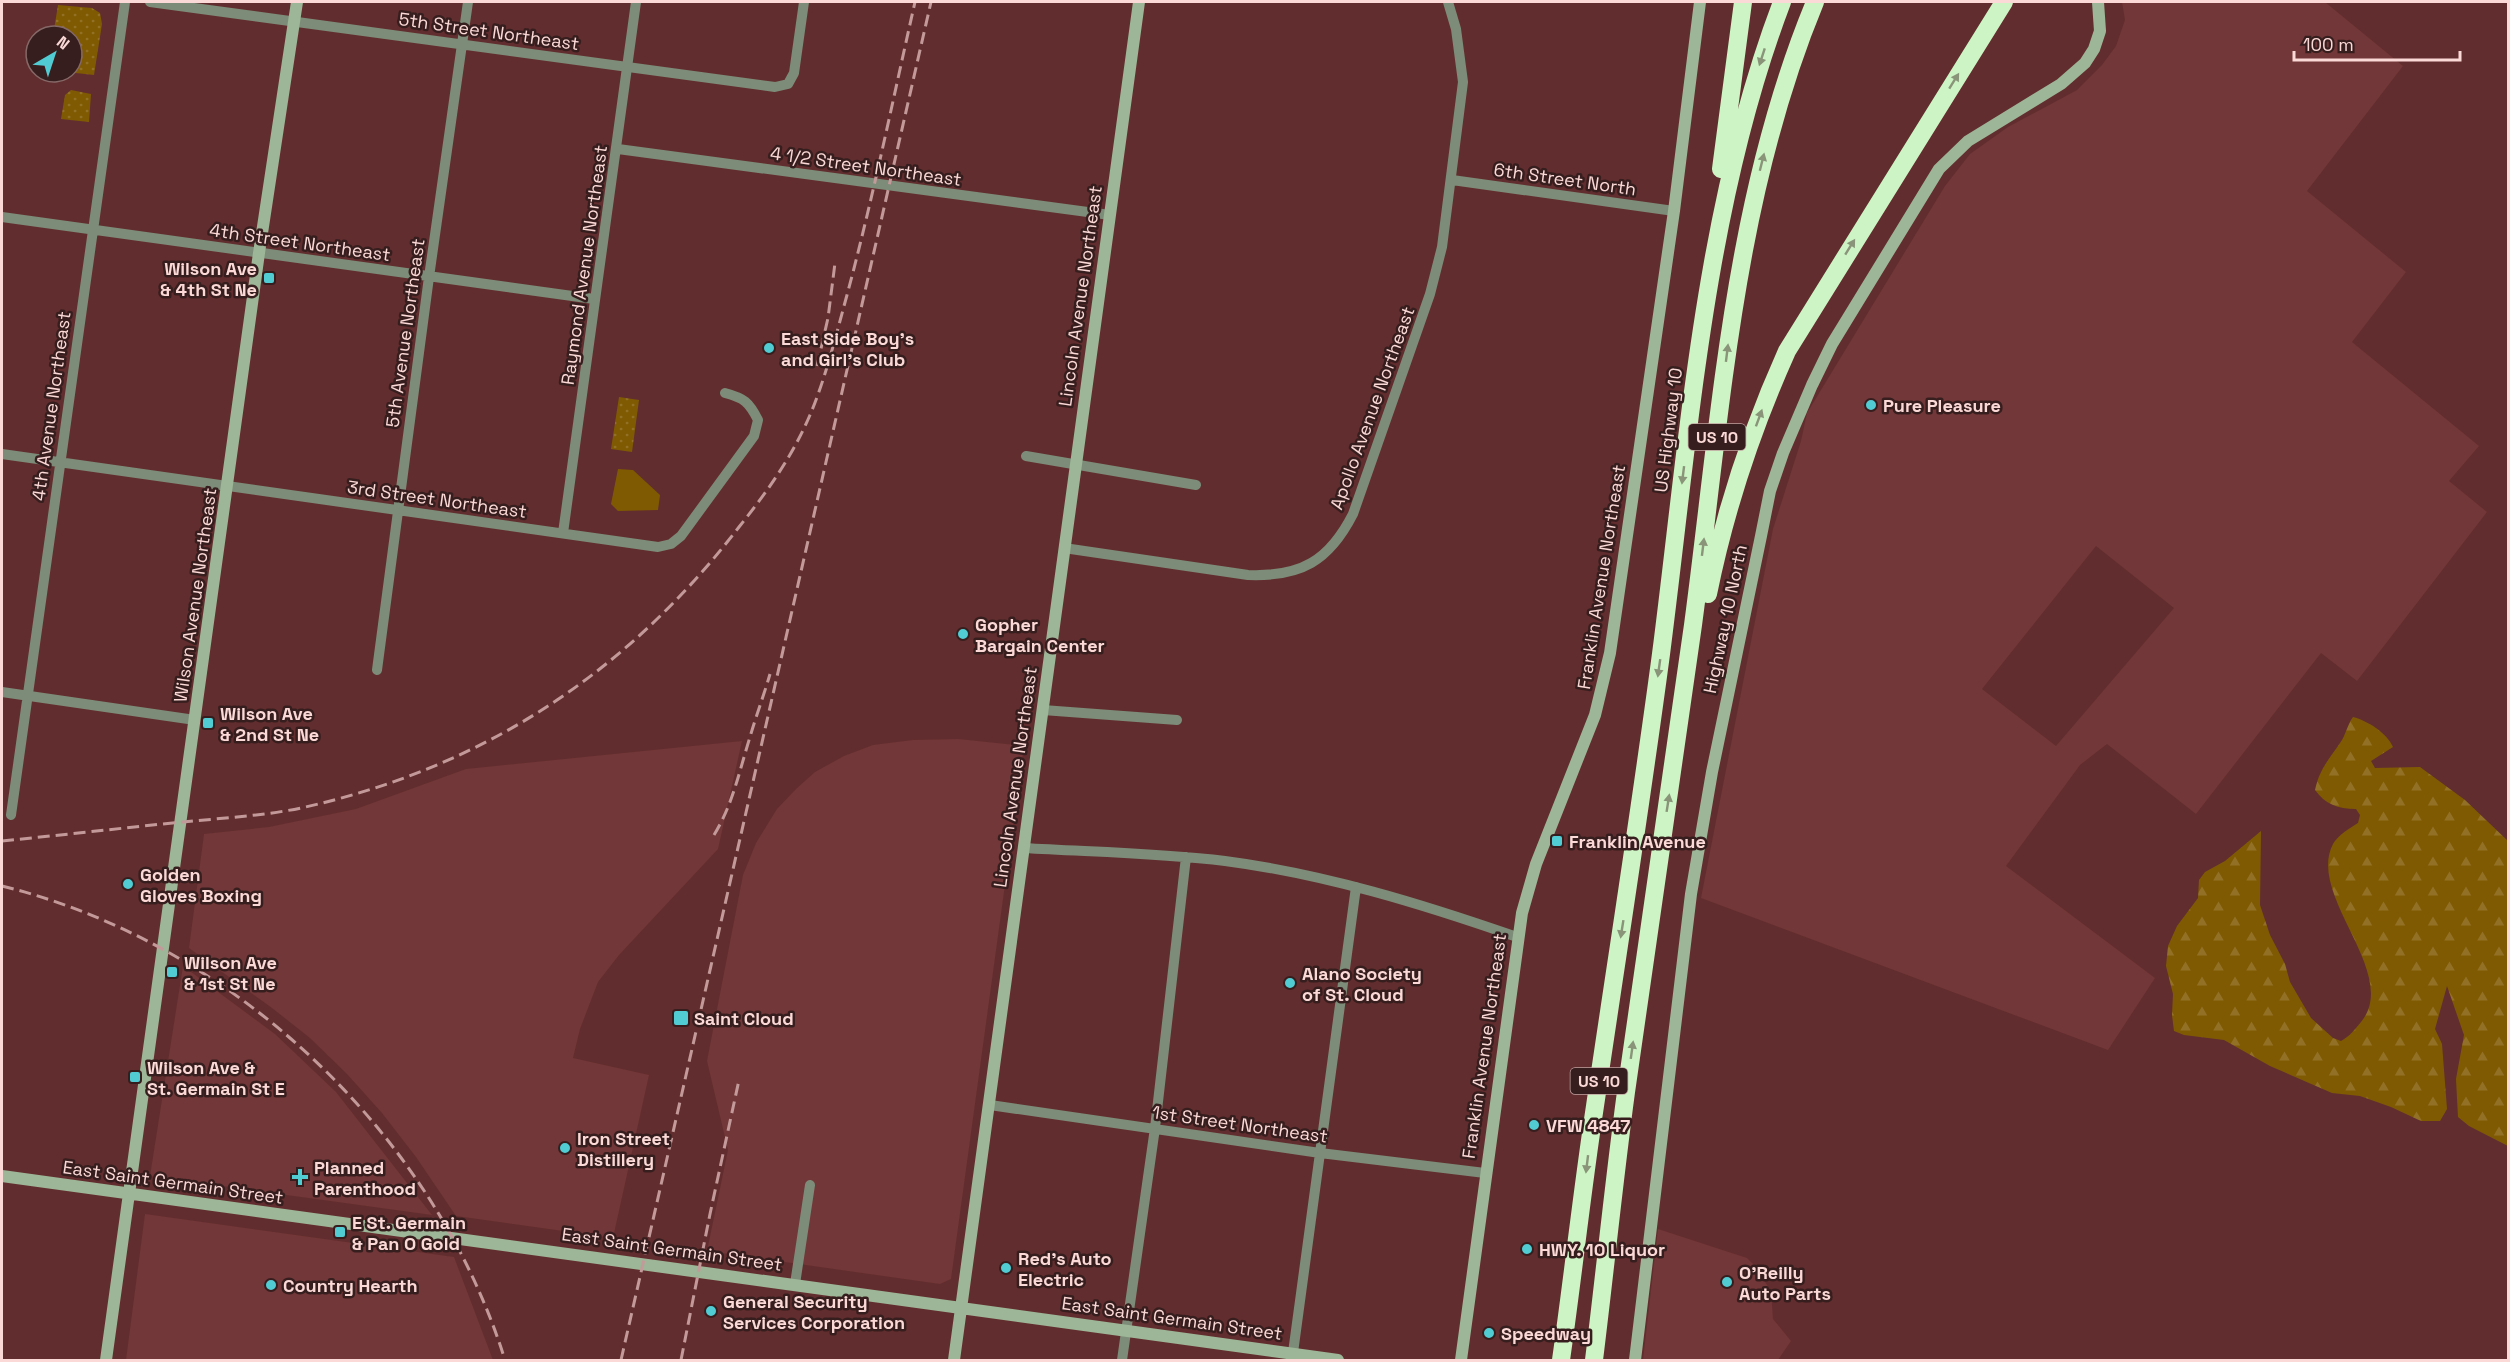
<svg xmlns="http://www.w3.org/2000/svg" width="2510" height="1362" viewBox="0 0 2510 1362" font-family="'Space Grotesk',sans-serif">
  <style>
    .built { fill: #723738; fill-rule: evenodd }
    .grass { fill: url(#grass-dots) }
    .forest { fill: url(#forest-firs) }
    .pitch { fill: #7f5a02 }
    .lines { fill: none; stroke-linecap: round; stroke-linejoin: round }
    .street { stroke: #7c8c78; stroke-width: 10 }
    .secondary { stroke: #9cb697; stroke-width: 12 }
    .highway { stroke: #ccf4c4; stroke-width: 18 }
    .rail { stroke: #c39a99; stroke-width: 3; stroke-dasharray: 12 6; stroke-linecap: butt }
    .oneway { fill: #899479 }
    .poi-dot { fill: #51ccd3; stroke: #371e1e; stroke-width: 2 }
    .labels { text-anchor: middle; dominant-baseline: central; stroke-width: 5; stroke-linejoin: round; paint-order: stroke }
    .shield { fill: #371e1e; stroke: #c0a1a0; stroke-width: 1.5 }
    .shield-label { font-size: 16px; font-weight: bold; fill: #fbd9d7 }
    .street-label { font-size: 18px; fill: #fbd9d7; stroke: #371e1e }
    .poi-label { font-size: 18px; font-weight: bold; fill: #fbd9d7; stroke: #371e1e; text-anchor: start }
  </style>
  <defs>
    <pattern id="grass-dots" width="8" height="8" patternUnits="userSpaceOnUse" patternTransform="scale(1.5)"><rect width="8" height="8" fill="#7f5a02"/><path d="M2 2h.1M6 6h.1" fill="none" stroke="#927126" stroke-width="1.8" stroke-linecap="round"/></pattern>
    <pattern id="forest-firs" width="22" height="20" patternUnits="userSpaceOnUse" patternTransform="scale(1.5)"><rect width="22" height="20" fill="#7f5a02"/><path d="M5 1l3.5 6h-7zM16 11l3.5 6h-7z" fill="#927126"/></pattern>
  </defs>
  <rect width="100%" height="100%" fill="#622d2e"/>
  <!-- built -->
  <path class="built" d="M2122,2H2325L2403,66L2307,191L2406,272L2352,342L2479,446L2449,481L2487,512L2357,681L2321,653L2196,814L2107,744L2080,765L2006,866L2155,978L2108,1050L1701,898L1773,529L1801,441L1807,413L1945,186L1970,154L2008,127L2077,90L2102,65L2116,46L2125,20ZM2096,546L2174,608L2056,746L1982,689Z
    M958,739L1024,746L951,1279L940,1284L707,1251L728,1150L707,1061L743,875L756,843L777,809L796,789L815,772L844,756L873,745L913,740Z
    M742,741L718,849L619,955L598,982L580,1029L573,1058L649,1075L613,1238L456,1216L416,1157L382,1113L347,1074L310,1038L272,1008L189,948L204,834L269,827L356,809L466,769Z
    M183,966L275,1034L336,1092L432,1215L150,1176Z
    M145,1214L454,1257L493,1360H126Z
    M1658,1229L1747,1258L1754,1265L1771,1291L1773,1319L1791,1341L1778,1360H1643Z"/>
  <!-- grass -->
  <path class="grass" d="M58,5L92,8L100,13L102,24L94,75L67,72H72V36H53Z
    M71,90L91,94L89,122L61,119L65,95Z
    M619,397L639,400L632,452L611,449Z"/>
  <!-- forest -->
  <path class="forest" d="M2353,717C2368,721 2387,733 2393,747L2371,761L2375,768L2420,767L2465,800L2508,841V1146L2469,1126L2458,1117L2456,1079L2464,1035L2447,986L2435,1029L2442,1044L2447,1109L2440,1121H2421L2391,1107L2360,1096L2332,1093L2270,1066L2224,1040L2184,1035L2174,1031L2172,1015L2173,994L2166,966L2168,946L2177,926L2198,898L2199,880L2205,872L2225,861L2261,831L2260,905L2270,935L2285,964L2290,982L2311,1018L2333,1038L2341,1041C2350,1036 2354,1030 2361,1022C2401,973 2306,896 2333,844C2338,835 2350,828 2358,823L2360,815L2356,809C2338,809 2325,804 2315,790C2320,768 2328,761 2340,743C2346,735 2347,725 2353,717Z"/>
  <!-- pitch -->
  <path class="pitch" d="M618,469L633,470L660,495L658,510L618,511L611,504Z"/>
  <g class="lines">
    <!-- street -->
    <path class="street" d="M150,2L775,87L788,84L794,73L804,2
      M618,149L1110,215
      M1452,180L1674,211
      M2,217L594,299
      M2,454L658,547L671,544L681,536L754,436L758,420C749,402 744,398 725,393
      M1026,456L1196,485
      M563,533L636,2
      M1064,548L1248,575C1301,577 1329,561 1353,514L1430,294L1442,247L1463,82L1456,29L1448,2
      M377,670L429,277L468,2
      M2,692L195,720
      M1043,710L1177,720
      M11,815L125,2
      M1024,848C1091,852 1159,853 1225,861C1325,874 1422,904 1517,937
      M990,1105L1320,1153L1485,1173
      M795,1284L810,1185
      M1122,1360L1155,1128L1186,857
      M1292,1360L1356,887"/>
    <!-- secondary -->
    <path class="secondary" d="M2,1176L1338,1360
      M106,1360L259,253L297,2
      M954,1360L1139,2
      M1461,1360L1522,913L1536,864L1595,715L1610,653L1674,211L1700,2
      M1635,1360L1691,894L1712,772L1761,536L1770,491L1783,453L1812,385L1832,344L1939,169L1968,141L2061,84L2085,63L2094,49L2100,31L2098,2"/>
    <!-- highway -->
    <path class="highway" d="M1721,169L1743,2
      M1708,594C1725,510 1752,429 1787,351L2004,2
      M1561,1360C1573,1276 1582,1191 1595,1106C1617,956 1641,805 1661,654C1689,437 1704,207 1782,2
      M1594,1360C1605,1271 1614,1181 1626,1092C1647,936 1672,781 1693,625C1721,415 1733,200 1815,2"/>
    <!-- rail -->
    <path class="rail" d="M817,366L828,318L835,263
      M714,835C733,804 739,772 750,737C756,716 764,695 770,674
      M2,841C62,835 122,828 183,822C222,818 262,816 301,808C482,768 626,674 739,527C767,492 792,457 810,415C826,377 836,335 847,295C873,198 893,99 915,2
      M2,886C233,943 434,1133 505,1360
      M621,1360L931,2
      M681,1360L710,1214L739,1080"/>
  </g>
  <!-- one-way arrows -->
  <defs><path id="oneway-solid" d="M-6-.8H1V-3.2L6.5 0L1 3.2V.8H-6Z" transform="scale(1.5)"/></defs>
  <g class="oneway">
    <use href="#oneway-solid" transform="translate(1762 57) rotate(108)"/>
    <use href="#oneway-solid" transform="translate(1954 81) rotate(-58)"/>
    <use href="#oneway-solid" transform="translate(1762 162) rotate(-76)"/>
    <use href="#oneway-solid" transform="translate(1850 247) rotate(-58)"/>
    <use href="#oneway-solid" transform="translate(1727 353) rotate(-83)"/>
    <use href="#oneway-solid" transform="translate(1759 418) rotate(-70)"/>
    <use href="#oneway-solid" transform="translate(1683 475) rotate(97)"/>
    <use href="#oneway-solid" transform="translate(1703 547) rotate(-83)"/>
    <use href="#oneway-solid" transform="translate(1659 668) rotate(98)"/>
    <use href="#oneway-solid" transform="translate(1668 803) rotate(-81)"/>
    <use href="#oneway-solid" transform="translate(1622 929) rotate(99)"/>
    <use href="#oneway-solid" transform="translate(1632 1050) rotate(-82)"/>
    <use href="#oneway-solid" transform="translate(1587 1164) rotate(97)"/>
  </g>
  <!-- markers -->
  <g class="poi-dot">
    <rect x="263" y="272" width="12" height="12" rx="3"/>
    <circle cx="769" cy="348" r="6"/>
    <circle cx="1871" cy="405" r="6"/>
    <circle cx="963" cy="634" r="6"/>
    <rect x="202" y="717" width="12" height="12" rx="3"/>
    <rect x="1551" y="835" width="12" height="12" rx="3"/>
    <circle cx="128" cy="884" r="6"/>
    <rect x="166" y="966" width="12" height="12" rx="3"/>
    <circle cx="1290" cy="983" r="6"/>
    <rect x="673" y="1010" width="16" height="16" rx="3"/>
    <rect x="129" y="1071" width="12" height="12" rx="3"/>
    <circle cx="1534" cy="1125" r="6"/>
    <circle cx="565" cy="1148" r="6"/>
    <path d="M297 1168h6v6h6v6h-6v6h-6v-6h-6v-6h6z"/>
    <rect x="334" y="1226" width="12" height="12" rx="3"/>
    <circle cx="1527" cy="1249" r="6"/>
    <circle cx="1006" cy="1268" r="6"/>
    <circle cx="1727" cy="1282" r="6"/>
    <circle cx="271" cy="1285" r="6"/>
    <circle cx="711" cy="1311" r="6"/>
    <circle cx="1489" cy="1333" r="6"/>
  </g>
  <g class="labels">
    <!-- shield labels -->
    <g class="shield">
      <rect x="1688.5" y="424" width="57" height="26" rx="4.5"/>
      <rect x="1570.5" y="1068" width="57" height="26" rx="4.5"/>
    </g>
    <g class="shield-label">
      <text x="1717" y="437">US 10</text>
      <text x="1599" y="1081">US 10</text>
    </g>
    <!-- street labels -->
    <g class="street-label">
      <text transform="translate(489 31) rotate(8)">5th Street Northeast</text>
      <text transform="translate(866 166) rotate(8)">4 1/2 Street Northeast</text>
      <text transform="translate(1565 179) rotate(8)">6th Street North</text>
      <text transform="translate(300 242) rotate(8)">4th Street Northeast</text>
      <text transform="translate(584 265) rotate(-82)">Raymond Avenue Northeast</text>
      <text transform="translate(1080 296) rotate(-82)">Lincoln Avenue Northeast</text>
      <text transform="translate(405 333) rotate(-82)">5th Avenue Northeast</text>
      <text transform="translate(51 406) rotate(-82)">4th Avenue Northeast</text>
      <text transform="translate(1372 408) rotate(-70)">Apollo Avenue Northeast</text>
      <text transform="translate(1668 430) rotate(-83)">US Highway 10</text>
      <text transform="translate(437 499) rotate(8)">3rd Street Northeast</text>
      <text transform="translate(1601 577) rotate(-81)">Franklin Avenue Northeast</text>
      <text transform="translate(195 595) rotate(-82)">Wilson Avenue Northeast</text>
      <text transform="translate(1725 619) rotate(-78)">Highway 10 North</text>
      <text transform="translate(1015 777) rotate(-82)">Lincoln Avenue Northeast</text>
      <text transform="translate(1484 1046) rotate(-82)">Franklin Avenue Northeast</text>
      <text transform="translate(1240 1124) rotate(8)">1st Street Northeast</text>
      <text transform="translate(173 1182) rotate(8)">East Saint Germain Street</text>
      <text transform="translate(672 1249) rotate(8)">East Saint Germain Street</text>
      <text transform="translate(1172 1318) rotate(8)">East Saint Germain Street</text>
    </g>
    <!-- poi labels -->
    <g class="poi-label">
      <text x="257" y="268" text-anchor="end">Wilson Ave<tspan x="257" dy="21">&amp; 4th St Ne</tspan></text>
      <text x="781" y="338">East Side Boy's<tspan x="781" dy="21">and Girl's Club</tspan></text>
      <text x="1883" y="405">Pure Pleasure</text>
      <text x="975" y="624">Gopher<tspan x="975" dy="21">Bargain Center</tspan></text>
      <text x="220" y="713">Wilson Ave<tspan x="220" dy="21">&amp; 2nd St Ne</tspan></text>
      <text x="1569" y="841">Franklin Avenue</text>
      <text x="140" y="874">Golden<tspan x="140" dy="21">Gloves Boxing</tspan></text>
      <text x="184" y="962">Wilson Ave<tspan x="184" dy="21">&amp; 1st St Ne</tspan></text>
      <text x="1302" y="973">Alano Society<tspan x="1302" dy="21">of St. Cloud</tspan></text>
      <text x="694" y="1018">Saint Cloud</text>
      <text x="147" y="1067">Wilson Ave &amp;<tspan x="147" dy="21">St. Germain St E</tspan></text>
      <text x="1546" y="1125">VFW 4847</text>
      <text x="577" y="1138">Iron Street<tspan x="577" dy="21">Distillery</tspan></text>
      <text x="314" y="1167">Planned<tspan x="314" dy="21">Parenthood</tspan></text>
      <text x="352" y="1222">E St. Germain<tspan x="352" dy="21">&amp; Pan O Gold</tspan></text>
      <text x="1539" y="1249">HWY. 10 Liquor</text>
      <text x="1018" y="1258">Red’s Auto<tspan x="1018" dy="21">Electric</tspan></text>
      <text x="1739" y="1272">O'Reilly<tspan x="1739" dy="21">Auto Parts</tspan></text>
      <text x="283" y="1285">Country Hearth</text>
      <text x="723" y="1301">General Security<tspan x="723" dy="21">Services Corporation</tspan></text>
      <text x="1501" y="1333">Speedway</text>
    </g>
  </g>
  <!-- border -->
  <rect width="2510" height="1362" fill="none" stroke="#fbd9d7" stroke-width="6"/>
  <!-- north arrow -->
  <g transform="translate(54 54) rotate(39)"><circle r="28" fill="#371e1e" stroke="#856968" stroke-width="1.5"/>
  <path d="M0-4.5L10 22L0 15L-10 22Z" fill="#51ccd3"/>
  <text y="-9" font-size="16" font-weight="bold" text-anchor="middle" fill="#fbd9d7">N</text>
  </g>
  <!-- scale -->
  <path d="M2294 51v9h166v-9" fill="none" stroke="#fbd9d7" stroke-width="3"/>
  <text x="2303" y="51" font-size="18" fill="#fbd9d7" stroke="#371e1e" stroke-width="4.5" paint-order="stroke">100 m</text>
</svg>
